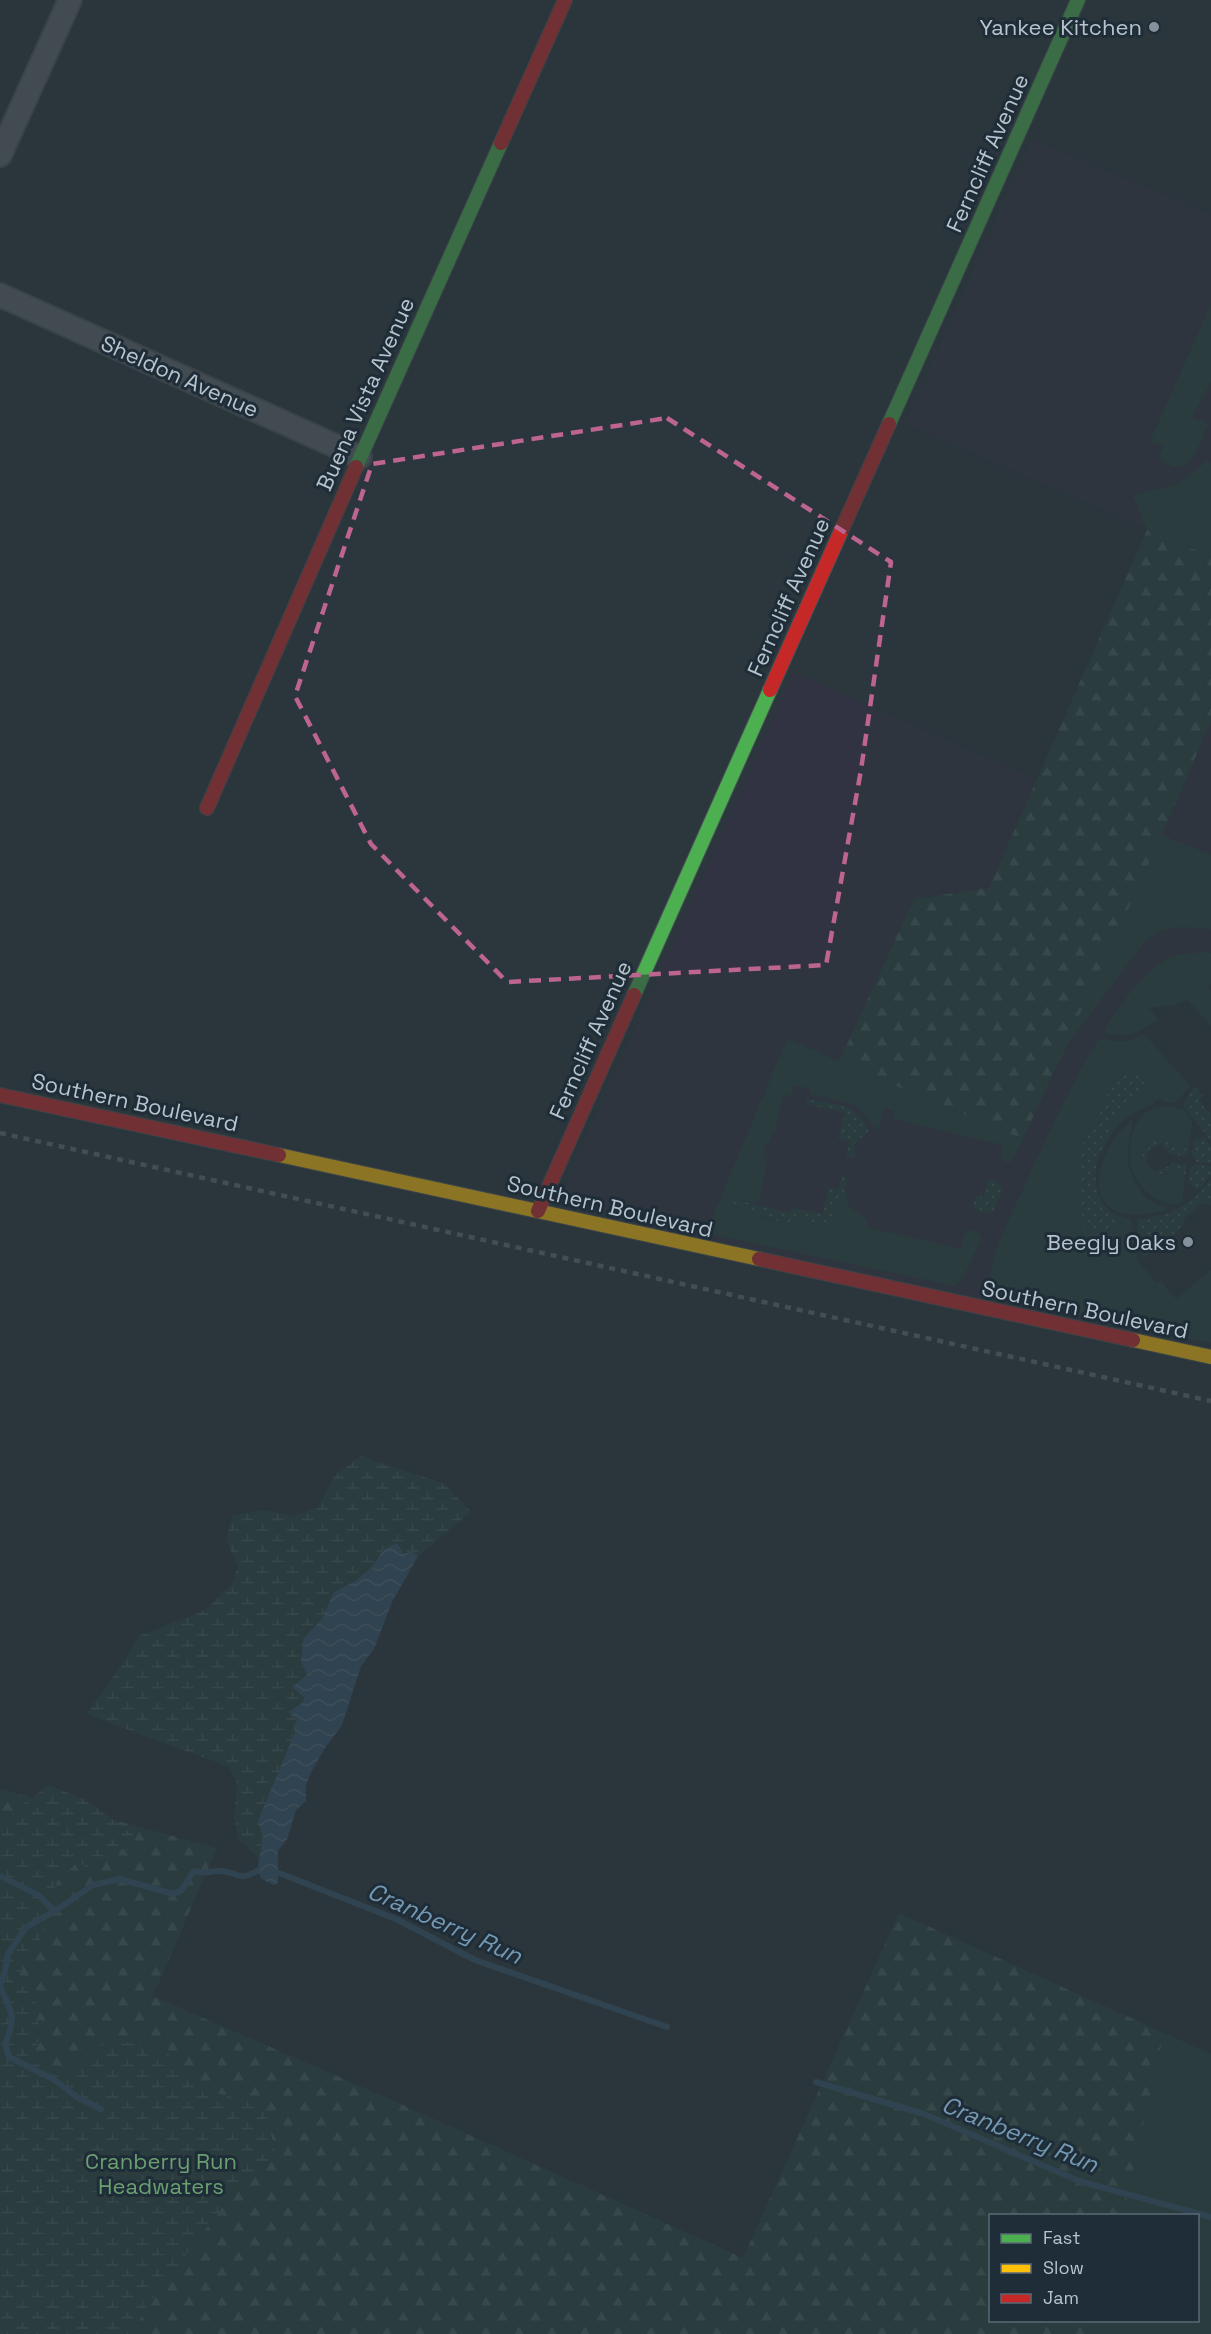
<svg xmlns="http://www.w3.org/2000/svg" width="1211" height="2334" viewBox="0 0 1211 2334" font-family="'Space Grotesk',sans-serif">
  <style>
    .medical { fill: #313343 }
    .green { fill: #284342 }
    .forest { fill: url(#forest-firs) }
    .wetland { fill: url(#wetland-marsh) }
    .garden { fill: url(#garden-dots) }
    .water { fill: url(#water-waves) }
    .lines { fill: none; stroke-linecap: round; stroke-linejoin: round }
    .stream { stroke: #375368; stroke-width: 6 }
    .street-casing { stroke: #4b5257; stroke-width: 26 }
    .fast-casing { stroke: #4b5257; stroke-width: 16 }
    .slow-casing { stroke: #4b5257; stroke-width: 16 }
    .jam-casing { stroke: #4b5257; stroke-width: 16 }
    .street { stroke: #5c646a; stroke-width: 22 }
    .fast { stroke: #4caf50; stroke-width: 14 }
    .slow { stroke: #ffc107; stroke-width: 14 }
    .jam { stroke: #c62828; stroke-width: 14 }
    .rail { stroke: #61686e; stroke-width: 4.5; stroke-dasharray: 6 6; stroke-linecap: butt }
    .marked { fill: none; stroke: #bd658e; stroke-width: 4.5; stroke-dasharray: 12 8; stroke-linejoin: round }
    .poi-dot { fill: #86929b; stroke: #1e2d38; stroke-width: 2 }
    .labels { text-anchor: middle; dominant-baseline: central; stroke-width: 6; stroke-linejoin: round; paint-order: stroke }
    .poi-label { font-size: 22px; fill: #b7c3cd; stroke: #1e2d38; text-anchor: end }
    .street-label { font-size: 22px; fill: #b7c3cd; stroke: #1e2d38 }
    .park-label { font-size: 22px; fill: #6c9f70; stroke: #1e2d38 }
    .water-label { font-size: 24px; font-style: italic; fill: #7598b2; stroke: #1e2d38 }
  </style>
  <defs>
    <pattern id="forest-firs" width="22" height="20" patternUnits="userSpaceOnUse" patternTransform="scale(1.5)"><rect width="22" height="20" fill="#284342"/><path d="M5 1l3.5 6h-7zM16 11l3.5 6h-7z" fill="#455c5c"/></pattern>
    <pattern id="wetland-marsh" width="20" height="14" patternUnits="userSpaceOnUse" patternTransform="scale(1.5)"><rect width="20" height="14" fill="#284342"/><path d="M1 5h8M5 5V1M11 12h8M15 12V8" fill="none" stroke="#455c5c"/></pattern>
    <pattern id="garden-dots" width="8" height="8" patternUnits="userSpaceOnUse" patternTransform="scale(1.5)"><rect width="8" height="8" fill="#284342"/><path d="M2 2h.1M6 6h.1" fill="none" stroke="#455c5c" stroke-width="1.8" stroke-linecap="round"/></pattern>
    <pattern id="water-waves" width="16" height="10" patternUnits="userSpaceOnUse" patternTransform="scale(1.5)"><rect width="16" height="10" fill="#375368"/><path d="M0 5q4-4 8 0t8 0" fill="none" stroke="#526a7c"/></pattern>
  </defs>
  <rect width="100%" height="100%" fill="#2c363d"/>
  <!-- medical -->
  <path class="medical" d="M1032,140L1211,215V556L905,423Z
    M793,673L1162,835L1211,721V956L1132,993L1080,1072L994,1274L978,1307L558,1201Z"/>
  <!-- green -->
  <path class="green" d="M1211,304V382L1192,417L1208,424C1202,437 1194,468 1176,467C1170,466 1163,461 1158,458L1163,446L1150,441Z
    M1207,461L1211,463V556L1147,530L1133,496C1146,491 1158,489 1171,486C1184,482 1196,470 1207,461Z
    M1162,835L1211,855V929C1183,927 1169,923 1145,941L1070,1041L1051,1074Z
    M1205,952L1211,953V983L1207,986L1211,992V1026L1188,1000L1174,1005L1149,1008L1158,1019C1141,1031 1128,1040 1107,1033L1104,1030C1122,1004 1142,970 1172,957C1181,953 1195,953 1205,952Z
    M1145,1035L1190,1086L1176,1103L1164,1102L1160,1098L1155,1100L1154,1104C1137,1110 1125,1117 1113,1132L1110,1128L1119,1111L1142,1093L1145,1083L1140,1075H1125L1111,1084L1100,1112L1082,1145L1106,1231L1119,1216L1131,1219L1137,1260L1156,1283L1161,1281L1176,1299L1211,1270V1343L1001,1298C991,1289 989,1277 992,1264C999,1238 1013,1212 1024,1187C1047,1137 1069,1086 1099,1039L1123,1042Z
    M787,1039L1023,1139L1011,1162H1004L1000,1154L1003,1145L893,1119L894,1111L884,1108L880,1127L876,1129L856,1105L810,1094L811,1089L794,1085L791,1096L783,1095L775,1132L772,1131L770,1142H766L763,1154L767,1155L764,1164L767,1166L758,1203L730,1198V1204L752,1210L766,1219L782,1223L789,1224L800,1220L825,1224L834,1215L836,1203L847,1199L849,1206L868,1220L866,1227L961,1249L965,1234L972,1229L979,1234L981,1240L964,1276L955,1286L706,1233Z
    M1170,1106L1184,1110L1192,1121L1189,1147L1181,1150L1160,1138L1143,1147L1142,1164L1161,1175L1180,1171L1185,1176L1182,1201L1176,1205C1167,1203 1157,1201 1150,1195C1144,1190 1136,1180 1133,1172C1126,1156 1131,1121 1147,1112C1154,1108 1162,1107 1170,1106Z
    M1131,1120L1133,1122C1128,1148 1122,1163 1138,1187C1141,1193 1145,1198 1151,1201C1156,1204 1163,1205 1168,1209L1167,1210C1151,1213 1126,1220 1112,1209C1082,1187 1110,1138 1131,1120Z
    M1164,2033L1211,2054V2334H1096L1099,2321L1198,2320V2216L1123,2215Z"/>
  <!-- forest -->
  <path class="forest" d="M1147,530L1211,556V721L1162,835L1023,1139L839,1062L914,899L989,888Z
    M0,1789L217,1848L153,1996L376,2093L743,2258L899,1913L1164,2033L1123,2215L990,2216V2320L1099,2321L1096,2334H0Z"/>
  <!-- wetland -->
  <path class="wetland" d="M361,1456L445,1484L471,1512L418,1556L412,1551L404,1554L383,1550L372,1567L355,1581L334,1592L321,1620L303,1639L301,1661L307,1675L299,1684C306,1702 304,1702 288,1712L298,1719L263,1838L259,1859L239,1840L234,1817L237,1783L229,1767L86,1714L120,1667L139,1636L205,1610L231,1585L238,1567L226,1539L232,1516L262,1510L294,1516L318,1507L335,1475Z
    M49,1785L86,1800L135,1836L129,1850L108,1848L95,1872L78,1862L57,1881L42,1936L19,1974L38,2006L39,2039L33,2059L47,2073L62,2077L71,2067L106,2041L140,2043L168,2054L199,2088L265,2106L276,2156L235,2191L148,2304L133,2334H0V1824L21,1806Z"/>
  <!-- garden -->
  <path class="garden" d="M1125,1075H1140L1145,1083L1142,1093L1119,1111L1110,1128L1113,1132C1109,1139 1103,1147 1099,1156C1091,1178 1096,1207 1119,1216L1107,1231L1092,1233L1083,1227L1079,1184L1082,1145L1100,1112L1111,1084Z
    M1194,1086L1203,1096L1199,1100L1211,1116V1141L1183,1106Z
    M807,1099C833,1104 859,1103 869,1131L855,1143L854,1158L846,1156L849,1142L838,1139L845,1113L806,1104Z
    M1204,1137L1211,1147V1164L1196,1162L1192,1154L1194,1140Z
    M1160,1138L1181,1150L1189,1147L1188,1156L1171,1155L1161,1144L1148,1150L1146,1163L1156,1171L1170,1166V1162L1187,1165L1185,1176L1179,1171C1161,1173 1157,1179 1142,1164L1143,1148Z
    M1195,1164L1211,1166V1175L1198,1191L1188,1183L1190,1169Z
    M842,1176L848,1177L845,1193L847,1199L836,1203L832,1220L825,1224L800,1220L789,1224L782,1223L727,1202L730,1198L790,1213L792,1208L823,1214L828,1188L838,1189Z
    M994,1179L1003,1188L993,1212L980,1213L973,1206L976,1196L984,1197L987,1182Z
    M1211,1179V1204L1208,1207L1203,1202L1183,1220L1185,1225L1143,1258L1138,1242V1219C1172,1215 1190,1206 1211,1179Z"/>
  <!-- water -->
  <path class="water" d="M397,1543L404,1554L412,1551L418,1556L392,1602L374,1649L361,1666L342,1725L325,1748L310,1774L306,1786V1801L296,1810L287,1839L278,1851V1883L273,1885L262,1879L257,1871L263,1838L258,1821L295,1732L293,1726L298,1719L288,1712L302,1703L304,1697L292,1687L307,1675L301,1661L303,1639L321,1620L334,1592L355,1581L372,1567L383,1550Z"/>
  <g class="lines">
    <!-- stream -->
    <path class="stream" d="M279,1873L396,1919L475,1960L667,2027
      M0,1876L38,1895L55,1911
      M0,1984L5,1972L8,1954L26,1927L55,1911L93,1885L120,1879L173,1894L181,1891L194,1871C207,1875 207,1871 219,1871C237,1870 236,1883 257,1871
      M0,1986C12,2013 17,2016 5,2044L9,2057L53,2079L77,2097L101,2109
      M816,2082L924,2114L1079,2181L1211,2217"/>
    <defs>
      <path id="street" d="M0,155L70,0
        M0,295L360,457"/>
      <path id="fast" d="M889,424L1078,0
        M356,467L501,143
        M634,995L770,690"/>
      <path id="slow" d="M279,1155L759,1259
        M1133,1340L1211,1357"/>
      <path id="jam" d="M501,143L565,0
        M770,690L889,424
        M207,808L356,467
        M0,1095L279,1155
        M538,1211L634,995
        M759,1259L1133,1340"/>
    </defs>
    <!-- street casing -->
    <use href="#street" class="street-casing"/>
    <!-- fast casing -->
    <use href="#fast" class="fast-casing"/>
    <!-- slow casing -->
    <use href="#slow" class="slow-casing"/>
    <!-- jam casing -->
    <use href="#jam" class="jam-casing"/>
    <!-- street -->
    <use href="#street" class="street"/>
    <!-- fast -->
    <use href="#fast" class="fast"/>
    <!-- slow -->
    <use href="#slow" class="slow"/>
    <!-- jam -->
    <use href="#jam" class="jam"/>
    <!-- rail -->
    <path class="rail" d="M0,1133L1211,1401"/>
  </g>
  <!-- marked area -->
  <path d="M0 0H1211V2334H0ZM667,418L891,562L861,770L826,965L507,982L371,844L295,696L372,464Z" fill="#2c363d" fill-opacity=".55" fill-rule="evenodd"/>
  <path class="marked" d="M667,418L891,562L861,770L826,965L507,982L371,844L295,696L372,464Z"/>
  <!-- markers -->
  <g class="poi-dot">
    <circle cx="1154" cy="27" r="6"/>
    <circle cx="1188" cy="1242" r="6"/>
  </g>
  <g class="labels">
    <!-- poi labels -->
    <g class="poi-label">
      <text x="1142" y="27">Yankee Kitchen</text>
      <text x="1176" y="1242">Beegly Oaks</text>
    </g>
    <!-- street labels -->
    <g class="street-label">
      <text transform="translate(987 153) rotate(-66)">Ferncliff Avenue</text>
      <text transform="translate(180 376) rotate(24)">Sheldon Avenue</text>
      <text transform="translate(365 394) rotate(-66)">Buena Vista Avenue</text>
      <text transform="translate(788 597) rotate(-66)">Ferncliff Avenue</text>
      <text transform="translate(590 1040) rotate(-66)">Ferncliff Avenue</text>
      <text transform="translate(135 1102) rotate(12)">Southern Boulevard</text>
      <text transform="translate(610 1206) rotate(13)">Southern Boulevard</text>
      <text transform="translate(1085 1309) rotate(12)">Southern Boulevard</text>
    </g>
    <!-- park labels -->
    <g class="park-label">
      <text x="161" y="2161">Cranberry Run<tspan x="161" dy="25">Headwaters</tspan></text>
    </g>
    <!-- water labels -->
    <g class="water-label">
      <text transform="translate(445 1923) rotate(24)">Cranberry Run</text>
      <text transform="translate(1020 2134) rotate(22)">Cranberry Run</text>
    </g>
  </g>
  <!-- legend -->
  <rect x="989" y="2214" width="210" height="108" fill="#1e2d38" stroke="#5b6974" stroke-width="1.5"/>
  <rect x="1001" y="2234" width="30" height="9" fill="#4caf50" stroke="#5b6974" stroke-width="1.5"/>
  <text x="1043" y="2244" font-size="18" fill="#b7c3cd">Fast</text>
  <rect x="1001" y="2264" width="30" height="9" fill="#ffc107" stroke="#5b6974" stroke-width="1.5"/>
  <text x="1043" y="2274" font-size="18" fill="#b7c3cd">Slow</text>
  <rect x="1001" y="2294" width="30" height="9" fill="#c62828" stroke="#5b6974" stroke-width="1.5"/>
  <text x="1043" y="2304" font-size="18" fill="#b7c3cd">Jam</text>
</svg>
